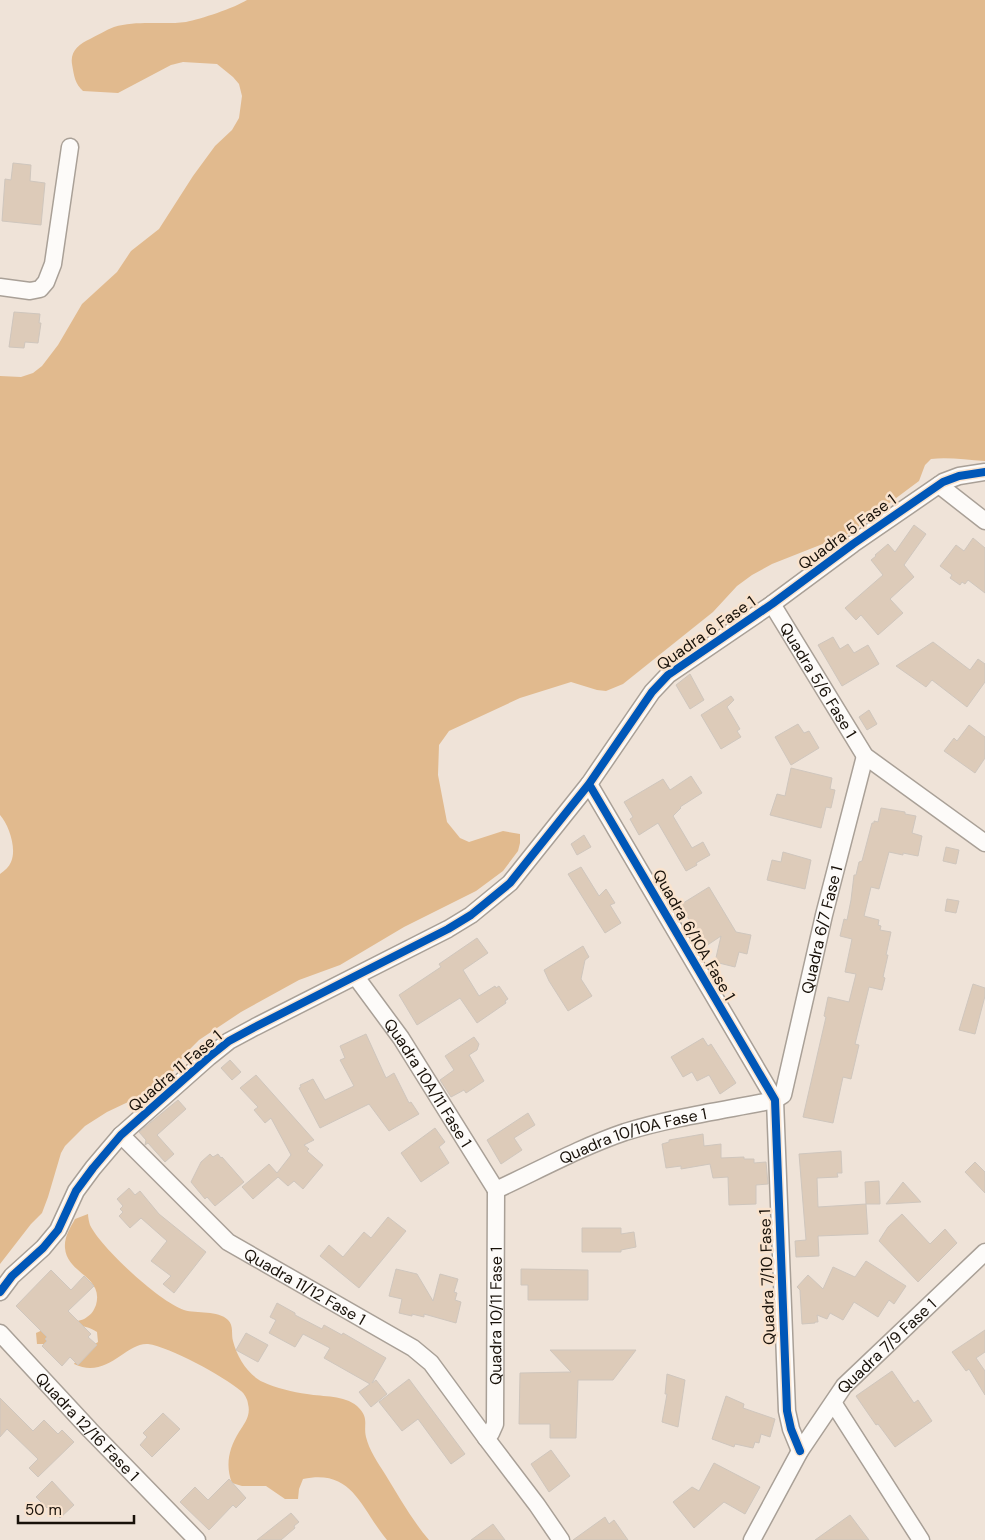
<svg xmlns="http://www.w3.org/2000/svg" width="985" height="1540" viewBox="0 0 985 1540" font-family="'DM Sans',sans-serif">
  <style>
    .forest { fill: #e1ba8e }
    .building { fill: #ddcbb9; stroke: #cfc6bd }
    .lines { fill: none; stroke-linecap: round; stroke-linejoin: round }
    .street-casing { stroke: #a9a097; stroke-width: 19 }
    .street { stroke: #fdfbf9; stroke-width: 16 }
    .cycleway-casing { stroke: #f9e3ce; stroke-width: 11 }
    .cycleway { stroke: #0057b8; stroke-width: 8 }
    .labels { text-anchor: middle; dominant-baseline: central; stroke-width: 5; stroke-linejoin: round; paint-order: stroke }
    .street-label { font-size: 16px; fill: #181109; stroke: #f9e3ce }
  </style>
  <rect width="100%" height="100%" fill="#efe3d8"/>
  <!-- forest -->
  <path class="forest" d="M247,0H985V461C966,460 949,457 931,459L925,465L919,481L860,525L853,532L772,564L752,575L737,586L713,612L623,684L606,691L597,690L571,682L520,698L449,731L439,745L438,775L447,822L460,838L469,842L503,831L520,834V843L518,851L503,871L476,891L404,927L340,965L299,980L241,1012L199,1040L184,1055L164,1085L107,1112L85,1126L65,1146L61,1153L48,1197L42,1213L31,1224L0,1264V874C5,870 9,867 11,862C17,849 9,825 0,815V376L21,377L33,373L42,366L58,345L82,304L117,272L131,251L159,229L193,176L215,146L232,130L239,118L242,96L239,84L233,77L217,64L183,62L171,65L118,93L83,91C75,84 74,76 72,64C70,51 79,44 90,39C98,35 106,30 114,27C137,20 162,25 186,22C201,19 234,8 247,0Z
    M88,1214C88,1217 89,1222 90,1225C101,1248 160,1302 184,1310C197,1314 218,1310 228,1320C234,1326 231,1334 233,1341C237,1357 248,1375 263,1382C276,1388 293,1392 307,1394C324,1397 344,1395 357,1406C370,1418 363,1424 366,1437C369,1450 378,1463 385,1474C399,1497 412,1520 429,1540H387C361,1509 353,1468 303,1479L299,1489L298,1499H285L266,1486H242L232,1483C225,1465 229,1448 239,1432C245,1423 251,1415 248,1404C248,1400 244,1393 241,1391C223,1376 170,1347 148,1344C126,1342 107,1380 74,1364L80,1354L98,1342L97,1332C72,1317 70,1335 50,1343C46,1344 41,1344 37,1344L36,1333C48,1327 60,1325 73,1322C77,1321 84,1320 87,1317C92,1314 94,1310 96,1305C104,1276 67,1274 65,1248C64,1237 70,1228 75,1219Z"/>
  <!-- building -->
  <path class="building" d="M13,163L31,165L30,181L45,183L41,225L2,221L5,179L11,180Z
    M14,312L40,314L39,323H41L38,343L25,342L24,348L9,347Z
    M914,525L926,534L904,565L914,577L890,599L903,613L878,635L861,615L856,620L845,608L883,575L871,560L876,556L875,555L888,544L895,552Z
    M973,538L985,548V593L968,580L965,584L962,582L960,585L950,578L952,575L940,566L956,545L964,551Z
    M833,637L840,649L848,644L854,653L868,645L879,664L842,686L818,645Z
    M933,642L970,670L978,659L985,664V682L967,707L932,680L926,687L896,666Z
    M690,674L704,700L690,709L676,685Z
    M731,696L734,700L727,707L740,729L737,731L741,737L721,749L701,715Z
    M869,710L877,724L867,730L859,717Z
    M798,724L804,733L809,731L819,748L791,765L775,737Z
    M969,725L985,737V758L975,773L944,751L954,738L957,741Z
    M791,768L832,778L830,789L835,790L831,808L826,807L821,828L770,815L777,794L785,796Z
    M691,776L702,793L680,807L681,808L673,816L692,848L703,842L710,855L696,863L697,865L686,871L658,823L639,835L630,819L633,817L624,802L663,779L670,790Z
    M881,808L905,812V814L916,816L912,833L922,836L918,856L903,853V855L889,852L879,889L871,887L864,916L879,920L878,925L881,926L880,930L891,932L886,955H888L883,977L885,978L882,990L869,987L855,1044L859,1045L851,1079L843,1077L833,1123L803,1117L826,1017L824,1016L828,997L849,1002L856,974L845,972L852,939L840,936L844,919L847,920L851,900L854,875H856L859,862L862,861L872,823H874V821L878,822Z
    M584,835L591,847L577,855L571,844Z
    M946,847L959,850L956,864L943,861Z
    M783,852L811,860L805,889L767,880L772,860L781,862Z
    M581,867L599,896L606,889L615,903L610,905L621,923L605,933L568,874Z
    M709,887L736,932L751,935L747,954L739,952L735,967L715,962L721,936L706,946L680,905Z
    M947,899L959,901L956,913L945,911Z
    M477,938L488,953L463,970L479,996L495,986L496,988L499,986L508,999L505,1001L506,1003L477,1023L460,998L417,1025L399,995L441,967L439,964Z
    M583,946L589,957L585,960L581,979L592,996L568,1011L549,981L544,970Z
    M973,984L985,988V996L975,1034L959,1030Z
    M366,1034L386,1078L394,1073L409,1103L411,1102L419,1114L389,1131L369,1104L320,1128L299,1088L301,1087L300,1085L313,1079L325,1100L354,1086L340,1060L345,1058L340,1046Z
    M474,1037L479,1044L477,1050L469,1055L484,1081L466,1093L464,1090L451,1097L440,1080L454,1070L445,1056Z
    M703,1038L708,1046L711,1044L736,1083L720,1094L709,1075L697,1081L692,1072L683,1077L671,1057Z
    M230,1060L241,1072L232,1080L221,1068Z
    M256,1075L314,1140L304,1145L309,1149L307,1151L323,1165L303,1189L294,1181L288,1186L278,1177L253,1199L242,1187L269,1164L277,1173L291,1155L271,1118L265,1123L254,1110L258,1107L240,1088Z
    M178,1100L186,1109L157,1135L174,1154L165,1162L148,1143L145,1145L146,1140L139,1132Z
    M528,1113L535,1125L514,1138L522,1150L501,1164L487,1140Z
    M435,1128L445,1142L439,1147L449,1163L421,1182L401,1153Z
    M703,1134L704,1146L721,1144V1158L744,1157V1159H754V1163L766,1162L768,1184L756,1185V1204L729,1205L728,1177L713,1178L710,1164L681,1169V1166L666,1168L662,1144L669,1142V1140Z
    M841,1151L842,1173H837L838,1177L817,1178L818,1207L866,1204L865,1182L879,1181L880,1204H866L868,1234L818,1236L819,1256L796,1257L795,1241L806,1240L799,1154Z
    M210,1154L213,1157L218,1154L221,1158L222,1157L244,1182L215,1206L207,1197L205,1199L191,1182L201,1162Z
    M975,1162L985,1172V1193L965,1172Z
    M903,1182L921,1202L886,1204Z
    M129,1188L135,1195L140,1191L159,1214L206,1252L174,1293L163,1284L171,1276L151,1261L167,1241L141,1218L130,1228L119,1216L123,1212L120,1209L123,1206L117,1199Z
    M902,1214L930,1244L945,1229L957,1243L918,1282L879,1241L888,1227Z
    M388,1217L406,1231L359,1288L320,1256L329,1245L343,1257L364,1232L371,1238Z
    M582,1228H621V1234L634,1232L636,1247L621,1250V1252H582Z
    M866,1261L906,1286L894,1304L889,1300L878,1317L854,1302L843,1320L830,1313L827,1319L817,1315L818,1322H815V1323L802,1324L800,1290L797,1287L808,1275L823,1289L833,1267L855,1277Z
    M396,1269L417,1274L433,1301L440,1274L458,1279L454,1292L457,1293L455,1300L461,1302L456,1323L424,1314V1317L412,1314V1316L399,1313L402,1299L389,1296Z
    M521,1269L588,1270V1300H528V1285H521Z
    M51,1270L71,1290L84,1276L94,1286L68,1311L91,1334L88,1337L97,1345L78,1365L70,1357L62,1366L42,1346L47,1341L45,1339L47,1337L16,1306Z
    M277,1303L295,1313V1315L322,1329L324,1325L342,1335L343,1333L386,1358L372,1383L376,1380L387,1394L371,1407L359,1392L370,1384L324,1358L330,1348L303,1334L295,1347L269,1333L276,1320L270,1317Z
    M985,1330V1352L976,1358L985,1371V1395L969,1369L966,1371L952,1352Z
    M246,1333L268,1345L258,1362L236,1350Z
    M550,1350H636L613,1380H578L576,1438H550V1424H519L520,1373L571,1372Z
    M892,1371L914,1403L918,1400L932,1421L895,1447L878,1424L876,1425L856,1396Z
    M667,1374L685,1380L678,1427L662,1422L667,1394H665Z
    M409,1379L465,1454L451,1464L418,1419L402,1431L379,1402Z
    M726,1396L744,1404L743,1408L775,1419L770,1437L761,1434L759,1443L755,1442L753,1448L735,1444L734,1447L712,1439Z
    M0,1398L33,1431L44,1420L58,1434L62,1430L74,1442L38,1477L29,1468L38,1459L7,1429L0,1437Z
    M163,1413L180,1429L152,1457L140,1445L147,1437L143,1433Z
    M551,1450L570,1476L549,1492L531,1464Z
    M714,1463L760,1487L745,1514L724,1502L694,1528L673,1502L692,1487L699,1491Z
    M229,1479L246,1498L236,1508L233,1505L209,1530L180,1502L195,1487L208,1500Z
    M52,1481L74,1505L60,1518L49,1506L47,1508L36,1497Z
    M291,1513L299,1522L294,1526L295,1528L281,1540H257Z
    M850,1515L869,1540H815Z
    M605,1517L609,1524L614,1520L628,1540H573Z
    M493,1524L505,1540H471Z"/>
  <g class="lines">
    <defs>
      <g id="street">
        <path d="M0,287L30,291L40,289L46,282L53,264L70,147"/>
        <path d="M939,485L985,521"/>
        <path id="s1" d="M772,604L865,756L985,843"/>
        <path d="M589,784L775,1100L787,1411L791,1429L800,1451"/>
        <path id="s2" d="M356,977L401,1038L496,1190"/>
        <path id="s3" d="M121,1135L228,1242L413,1348L431,1363L486,1438L537,1505L561,1540"/>
        <path id="s4" d="M496,1190C539,1170 581,1147 625,1132C674,1117 725,1110 775,1100L783,1095L824,915L865,756"/>
        <path d="M0,1292L12,1276L43,1248L58,1230L76,1191L93,1168L121,1135L209,1057L229,1041L255,1027L448,929L471,915L510,883L589,784L652,692L668,675L772,604L853,544L943,482L959,476L985,472"/>
        <path id="s5" d="M0,1333L90,1430L197,1540"/>
        <path d="M834,1404L921,1540"/>
        <path id="s6" d="M486,1438L491,1433L495,1424L496,1190"/>
        <path id="s7" d="M752,1540L800,1451L844,1386L985,1252"/>
      </g>
    </defs>
    <!-- street casing -->
    <use href="#street" class="street-casing"/>
    <!-- street -->
    <use href="#street" class="street"/>
    <defs>
      <path id="cycleway" d="M589,784L775,1100L787,1411L791,1429L800,1451
        M0,1292L12,1276L43,1248L58,1230L76,1191L93,1168L121,1135L209,1057L229,1041L255,1027L448,929L471,915L510,883L589,784L652,692L668,675L772,604L853,544L943,482L959,476L985,472"/>
    </defs>
    <!-- cycleway casing -->
    <use href="#cycleway" class="cycleway-casing"/>
    <!-- cycleway -->
    <use href="#cycleway" class="cycleway"/>
  </g>
  <g class="labels">
    <!-- street labels -->
    <g class="street-label">
      <text transform="translate(847 532) rotate(-36)">Quadra 5 Fase 1</text>
      <text transform="translate(706 633) rotate(-35)">Quadra 6 Fase 1</text>
      <text stroke="none"><textPath href="#s1" startOffset="89">Quadra 5/6 Fase 1</textPath></text>
      <text stroke="none"><textPath href="#s4" startOffset="474">Quadra 6/7 Fase 1</textPath></text>
      <text transform="translate(694 935) rotate(60)">Quadra 6/10A Fase 1</text>
      <text transform="translate(175 1071) rotate(-40)">Quadra 11 Fase 1</text>
      <text stroke="none"><textPath href="#s2" startOffset="128">Quadra 10A/11 Fase 1</textPath></text>
      <text stroke="none"><textPath href="#s4" startOffset="148">Quadra 10/10A Fase 1</textPath></text>
      <text transform="translate(767 1277) rotate(-92)">Quadra 7/10 Fase 1</text>
      <text stroke="none"><textPath href="#s3" startOffset="240">Quadra 11/12 Fase 1</textPath></text>
      <text stroke="none"><textPath href="#s6" startOffset="125">Quadra 10/11 Fase 1</textPath></text>
      <text stroke="none"><textPath href="#s7" startOffset="238">Quadra 7/9 Fase 1</textPath></text>
      <text stroke="none"><textPath href="#s5" startOffset="128">Quadra 12/16 Fase 1</textPath></text>
    </g>
  </g>
  <!-- scale -->
  <path d="M18 1515v8h116v-8" fill="none" stroke="#181109" stroke-width="2.5"/>
  <text x="25" y="1515" font-size="15" fill="#181109" stroke="#f9e3ce" stroke-width="4" paint-order="stroke">50 m</text>
</svg>
